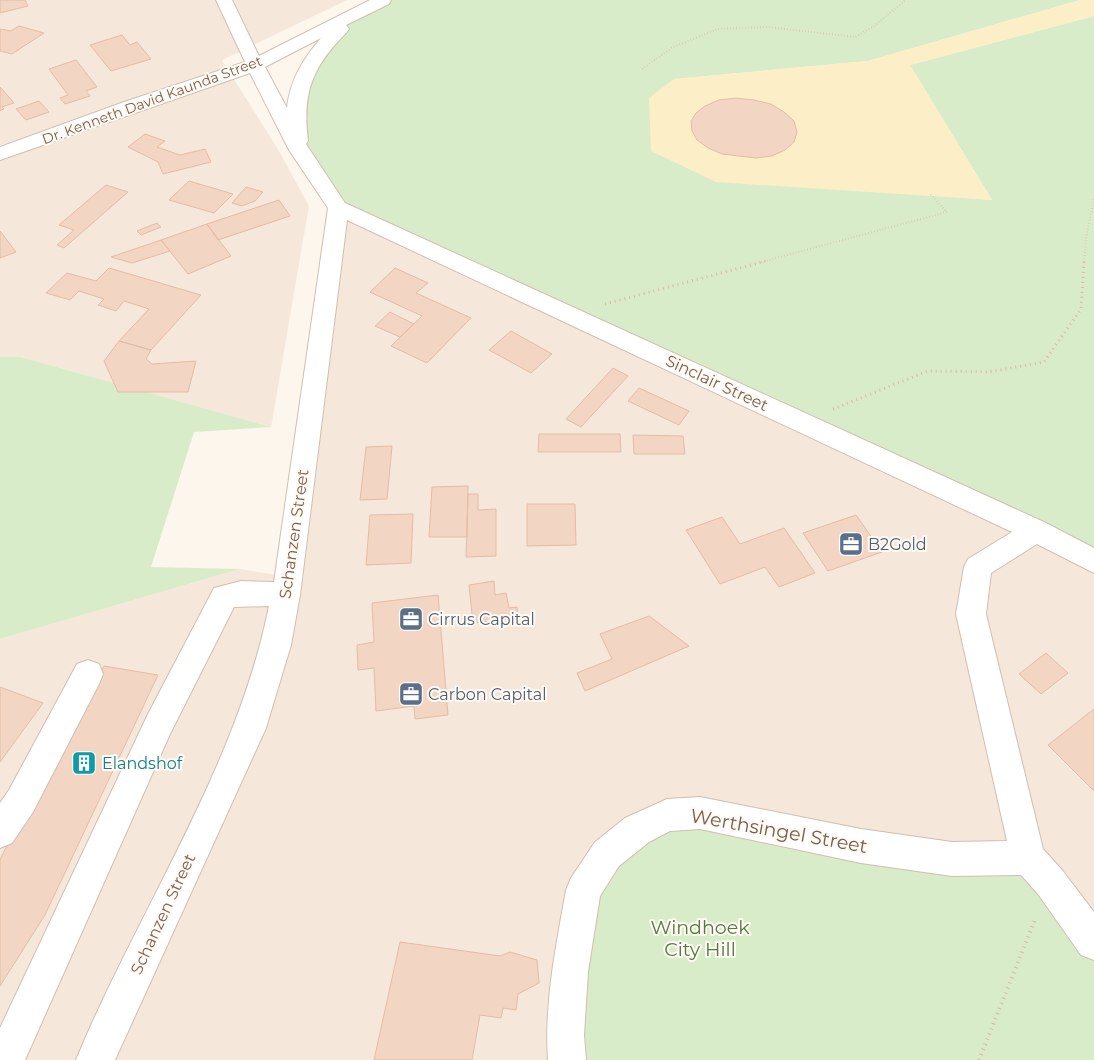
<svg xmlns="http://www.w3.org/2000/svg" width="1094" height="1060" viewBox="0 0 1094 1060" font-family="Montserrat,sans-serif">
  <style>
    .residential { fill: #f5e8da }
    .green { fill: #d8ecc9 }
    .sand { fill: #fcefc7 }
    .building { fill: #f3d5c3; stroke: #e6bba3 }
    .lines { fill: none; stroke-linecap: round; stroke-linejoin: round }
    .minor-casing { stroke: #d1beb0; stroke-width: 2 }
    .path-far2 { stroke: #d9b8a5; stroke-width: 2; stroke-dasharray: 0.5 2.5; stroke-linecap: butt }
    .path-far1 { stroke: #d9b8a5; stroke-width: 3; stroke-dasharray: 1 4; stroke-linecap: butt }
    .path { stroke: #d9b8a5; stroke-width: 4; stroke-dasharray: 1 4.5; stroke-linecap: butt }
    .minor { fill: #fff; fill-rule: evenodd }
    .labels { text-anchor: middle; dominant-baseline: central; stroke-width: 4; stroke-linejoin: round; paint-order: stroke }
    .far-street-label { font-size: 14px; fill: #7a5c4d; stroke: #fffaf3 }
    .street-label { font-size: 16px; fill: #7a5c4d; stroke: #fffaf3 }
    .service-label { font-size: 16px; fill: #4e5e75; stroke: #fffaf3; text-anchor: start }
    .culture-label { font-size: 16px; fill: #0d838f; stroke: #fffaf3; text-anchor: start }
    .near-street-label { font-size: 19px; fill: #7a5c4d; stroke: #fffaf3 }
    .near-park-label { font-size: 19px; fill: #537a41; stroke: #fffaf3 }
  </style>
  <rect width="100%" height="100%" fill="#fdf6ec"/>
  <!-- residential -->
  <path class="residential" d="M0,0H347L222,60L279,151L309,206L271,427L21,357H0Z
    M338,208L1094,562V1060H0V639L240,569L289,577Z"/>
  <!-- green -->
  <path class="green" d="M383,0H1080L868,61L674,79L930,194L992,200L910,65L1094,16V561L338,208L299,150L303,74L320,47L354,16Z
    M0,357H21L271,427L194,432L151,567L240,569L0,639Z
    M667,815L1028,858L1094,942V1060H567L583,890Z"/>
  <!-- sand -->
  <path class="sand" d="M1080,0H1094V16L910,65L992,200L716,182L651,151L649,98L674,79L868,61Z"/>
  <!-- building -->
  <path class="building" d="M0,0H25L28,6L0,13Z
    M19,26L44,33L12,54L0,51V29L11,31Z
    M122,35L130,45L137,42L151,59L111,71L90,45Z
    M76,60L97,87L86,91L90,96L65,104L60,98L68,95L49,69Z
    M0,87L14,103L2,107L4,109L0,111Z
    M736,98L754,100L771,104L784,112L794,121L797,132L794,142L785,150L772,156L756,158L722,154L708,148L697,140L692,131L691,121L696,113L705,106L719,100Z
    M39,101L49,112L26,120L16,109Z
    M145,134L165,141L157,147L180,155L205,149L211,162L163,174L158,162L128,147Z
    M189,181L233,194L214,213L169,200Z
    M106,185L128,192L64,248L57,245L74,230L59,225Z
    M246,187L263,192L255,201L242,206L232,203Z
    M279,200L290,216L218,240L207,224Z
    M157,223L161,227L141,235L137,231Z
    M207,224L231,256L188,274L161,240Z
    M0,231L16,252L0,258Z
    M161,240L170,251L132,263L111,257Z
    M109,268L201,295L151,350L119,341L149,309L124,301L116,311L98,305L104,299L79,291L70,300L46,293L67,273L96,281Z
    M395,268L428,283L416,293L471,318L427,363L391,346L422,316L370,292Z
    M390,312L414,324L400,337L375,326Z
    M511,331L552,354L531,373L489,350Z
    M119,341L151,350L146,359L152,364L196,361L188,392H118L104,361Z
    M613,368L628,376L581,427L566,419Z
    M639,388L689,411L679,425L628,401Z
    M539,434H620L621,452H538Z
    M633,435L683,436L685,454H634Z
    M392,446L387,499L360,500L366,447Z
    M468,486L467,537H429L432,487Z
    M468,494H478V510L496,509V556L466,557Z
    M527,504H575L576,545L527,546Z
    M413,514L411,563L366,565L370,515Z
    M856,515L882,552L828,571L803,533Z
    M722,517L740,544L784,528L815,573L779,587L765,567L720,584L686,530Z
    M494,581L495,595L506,593L509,608L517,607L518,618L473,623L469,585Z
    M438,595L448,715L415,719L414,706L376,711L374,668L358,670L357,645L374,642L372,603Z
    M649,616L689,646L585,691L577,673L612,659L600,634Z
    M1046,653L1068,673L1041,694L1019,674Z
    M104,666L158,675L45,915L0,986V859Z
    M0,687L43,703L0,762Z
    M1094,709V791L1048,745Z
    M400,942L500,956L510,952L537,960L539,983L518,994L516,1010L503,1008L501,1018L480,1015L472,1060H374Z"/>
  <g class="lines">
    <defs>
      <path id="minor" d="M216,0H232L259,56L370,0H391L389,4L346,25L349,29L346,33C312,67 302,93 308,141L306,144L345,203L1046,523L1094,548V573L1037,544L991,573L986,614L1043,849L1062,870L1094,912V960L1081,955L1038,894L1021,875L952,876L861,863L700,829L670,831L649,842L619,866L600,896L588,972L584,1035L586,1060H548C544,1003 556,946 566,890L571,878L595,842L625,818L667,799L700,797L861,829L952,842L1007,841L956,614L964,567L968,559L1012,532L347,220L300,595L291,645L266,728L115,1060H76C138,910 237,767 269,606L234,607L170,734L25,1060H0V1028L148,714L214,588L241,581L274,582L328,208L289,150L250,73L0,160V147L124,102L245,62ZM321,38C303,59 290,80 287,108L265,67Z
        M88,660L99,664L103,674L99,684L33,812L12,843L0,848V803L9,790L77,664Z"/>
    </defs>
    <!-- minor casing -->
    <use href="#minor" class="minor-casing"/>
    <!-- path-far2 -->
    <path class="path-far2" d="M642,69L673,47L718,29L768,27L855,37L874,26L906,0
      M761,262L947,212L930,194
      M1084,262L1086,239L1094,197"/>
    <!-- path-far1 -->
    <path class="path-far1" d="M605,304L766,261
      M833,409L928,371L989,372L1044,362L1081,309L1084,261"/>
    <!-- path -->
    <path class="path" d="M979,1060L1036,917"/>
    <!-- minor -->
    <use href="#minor" class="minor"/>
  </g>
  <!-- icons -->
  <defs>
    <symbol id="office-square" viewBox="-11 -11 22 22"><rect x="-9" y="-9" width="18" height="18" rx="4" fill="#5c6f8a" stroke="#fffaf3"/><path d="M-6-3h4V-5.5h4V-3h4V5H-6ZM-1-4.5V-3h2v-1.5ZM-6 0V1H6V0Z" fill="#fff"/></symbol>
    <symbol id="building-square" viewBox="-11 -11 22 22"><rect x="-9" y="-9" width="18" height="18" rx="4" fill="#0f9aa8" stroke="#fffaf3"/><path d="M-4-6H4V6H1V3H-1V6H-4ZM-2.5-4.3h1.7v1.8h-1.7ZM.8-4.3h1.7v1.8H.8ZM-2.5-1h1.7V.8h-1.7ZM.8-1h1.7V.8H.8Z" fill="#fff"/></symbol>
  </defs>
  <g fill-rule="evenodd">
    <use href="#office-square" x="837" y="530" width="28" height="28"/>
    <use href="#office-square" x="397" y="605" width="28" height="28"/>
    <use href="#office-square" x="397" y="680" width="28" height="28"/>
    <use href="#building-square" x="70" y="749" width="28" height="28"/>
  </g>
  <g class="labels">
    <!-- far-street labels -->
    <g class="far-street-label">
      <text transform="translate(152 100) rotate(-20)">Dr. Kenneth David Kaunda Street</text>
    </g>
    <!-- street labels -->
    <g class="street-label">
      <text transform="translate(717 383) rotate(25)">Sinclair Street</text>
      <text transform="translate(294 534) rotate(-82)">Schanzen Street</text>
      <text transform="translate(163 914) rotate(-65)">Schanzen Street</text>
    </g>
    <!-- service labels -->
    <g class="service-label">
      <text x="868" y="544">B2Gold</text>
      <text x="428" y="619">Cirrus Capital</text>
      <text x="428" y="694">Carbon Capital</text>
    </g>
    <!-- culture labels -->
    <g class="culture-label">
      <text x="102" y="763">Elandshof</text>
    </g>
    <!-- near-street labels -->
    <g class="near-street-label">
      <text transform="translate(779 831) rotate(10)">Werthsingel Street</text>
    </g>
    <!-- near-park labels -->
    <g class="near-park-label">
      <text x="700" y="927">Windhoek<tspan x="700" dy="22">City Hill</tspan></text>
    </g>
  </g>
</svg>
